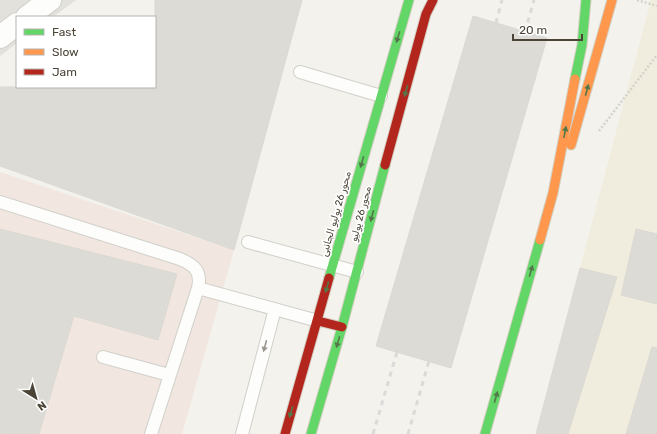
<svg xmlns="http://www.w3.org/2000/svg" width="657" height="434" viewBox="0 0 657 434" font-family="Rubik,Vazirmatn,sans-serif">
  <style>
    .education { fill: #f1edde }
    .medical { fill: #f2e6e0 }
    .parking { fill: #e2e1dc }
    .building { fill: #dddbd5; stroke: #dbd9d2 }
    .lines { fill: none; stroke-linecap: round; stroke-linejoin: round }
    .lane-casing { stroke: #d1d0ca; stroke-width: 14 }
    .street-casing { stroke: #d1d0ca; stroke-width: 24 }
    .fast-casing { stroke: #d3cfc2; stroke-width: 11 }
    .slow-casing { stroke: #d3cfc2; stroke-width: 11 }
    .jam-casing { stroke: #d3cfc2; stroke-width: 11 }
    .path { stroke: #d3d2cb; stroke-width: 2.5; stroke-dasharray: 2 2; stroke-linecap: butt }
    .lane { stroke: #fdfdfc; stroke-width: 12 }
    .street { stroke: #fdfdfc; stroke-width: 22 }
    .fast { stroke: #63d668; stroke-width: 9 }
    .slow { stroke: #ff974d; stroke-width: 9 }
    .jam { stroke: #b3261e; stroke-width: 9 }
    .rail { stroke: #dadad9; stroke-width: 3; stroke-dasharray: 5 5; stroke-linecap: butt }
    .oneway { fill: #537748 }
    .oneway2 { fill: #9b9790 }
    .labels { text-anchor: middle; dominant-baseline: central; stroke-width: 3.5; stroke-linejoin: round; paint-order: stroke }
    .street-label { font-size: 10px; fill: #4b4437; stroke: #fff }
  </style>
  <rect width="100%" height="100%" fill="#f3f2ec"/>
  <!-- education -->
  <path class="education" d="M651,0H657V434H536Z"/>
  <!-- medical -->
  <path class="medical" d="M0,172L234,250L182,434H0Z"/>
  <!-- parking -->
  <path class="parking" d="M0,0H76L53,17H17V43L0,56Z"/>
  <!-- building -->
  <path class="building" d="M155,0H302L234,250L0,166V87H155Z
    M473,16L547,38L451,368L376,346Z
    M0,229L177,274L158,340L74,316L39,434H0Z
    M636,229L657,234V304L621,295Z
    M580,268L617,277L568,434H536Z
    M652,347L657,348V434H626Z"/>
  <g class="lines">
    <defs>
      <path id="lane" d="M300,72L381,96
        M0,202L180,259C194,265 202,271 198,288L151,434
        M248,242L357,272
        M198,288L318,321
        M103,357L169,375
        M242,434L275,309"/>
      <path id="street" d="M27,17L50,0
        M0,37L17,24"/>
      <path id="fast" d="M575,79L582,45L586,0
        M329,278L409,0
        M311,434L342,327L385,165
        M485,434L540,240"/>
      <path id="slow" d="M571,145L612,0
        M540,240L553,193L575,79"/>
      <path id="jam" d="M385,165L426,14L433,0
        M318,321L342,327
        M285,434L329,278"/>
    </defs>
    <!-- lane casing -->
    <use href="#lane" class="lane-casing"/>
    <!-- street casing -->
    <use href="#street" class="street-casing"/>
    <!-- fast casing -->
    <use href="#fast" class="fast-casing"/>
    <!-- slow casing -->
    <use href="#slow" class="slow-casing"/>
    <!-- jam casing -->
    <use href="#jam" class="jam-casing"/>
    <!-- path -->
    <path class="path" d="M637,0L657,6
      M599,131L657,55"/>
    <!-- lane -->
    <use href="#lane" class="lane"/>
    <!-- street -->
    <use href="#street" class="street"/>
    <!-- fast -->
    <use href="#fast" class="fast"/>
    <!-- slow -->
    <use href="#slow" class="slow"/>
    <!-- jam -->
    <use href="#jam" class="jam"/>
    <!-- rail -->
    <path class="rail" d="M496,23L502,0
      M525,32L534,0
      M373,434L397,352
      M408,434L429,361"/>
  </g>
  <!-- one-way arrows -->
  <defs><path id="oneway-solid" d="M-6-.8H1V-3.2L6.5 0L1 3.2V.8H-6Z"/></defs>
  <g class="oneway">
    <use href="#oneway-solid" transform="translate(398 37) rotate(107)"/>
    <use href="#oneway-solid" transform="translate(587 90) rotate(-75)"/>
    <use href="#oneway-solid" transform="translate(406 91) rotate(105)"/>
    <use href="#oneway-solid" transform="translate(565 132) rotate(-79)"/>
    <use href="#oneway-solid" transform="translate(362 162) rotate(106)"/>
    <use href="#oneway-solid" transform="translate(372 216) rotate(105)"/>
    <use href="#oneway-solid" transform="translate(531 271) rotate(-74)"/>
    <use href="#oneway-solid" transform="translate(327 287) rotate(106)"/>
    <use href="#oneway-solid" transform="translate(338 342) rotate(107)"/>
    <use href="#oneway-solid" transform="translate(496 397) rotate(-74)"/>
    <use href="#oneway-solid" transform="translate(291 412) rotate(106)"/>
  </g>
  <use class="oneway2" href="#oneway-solid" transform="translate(265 346) rotate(105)"/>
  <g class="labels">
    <!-- street labels -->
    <g class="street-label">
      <text transform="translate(336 214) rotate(-74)">محور 26 يوليو الجانبى</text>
      <text transform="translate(361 214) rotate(-75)">محور 26 يوليو</text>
    </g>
  </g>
  <!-- legend -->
  <rect x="16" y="16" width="140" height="72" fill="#ffffff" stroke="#b7b4af"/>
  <rect x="24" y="29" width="20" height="6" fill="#63d668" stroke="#b7b4af"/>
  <text x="52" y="36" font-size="12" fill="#4b4437">Fast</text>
  <rect x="24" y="49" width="20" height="6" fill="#ff974d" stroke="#b7b4af"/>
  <text x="52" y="56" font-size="12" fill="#4b4437">Slow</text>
  <rect x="24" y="69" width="20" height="6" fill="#b3261e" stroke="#b7b4af"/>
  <text x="52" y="76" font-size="12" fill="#4b4437">Jam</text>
  <!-- north arrow -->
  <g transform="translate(36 398) rotate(143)" stroke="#ffffff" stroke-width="3" paint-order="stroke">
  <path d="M0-3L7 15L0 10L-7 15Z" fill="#4b4437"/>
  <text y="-6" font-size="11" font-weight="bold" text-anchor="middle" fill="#4b4437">N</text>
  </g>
  <!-- scale -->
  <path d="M513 34v6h69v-6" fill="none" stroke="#4b4437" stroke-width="2"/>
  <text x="519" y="34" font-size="12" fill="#4b4437" stroke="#ffffff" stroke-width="3" paint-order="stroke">20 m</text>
</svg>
